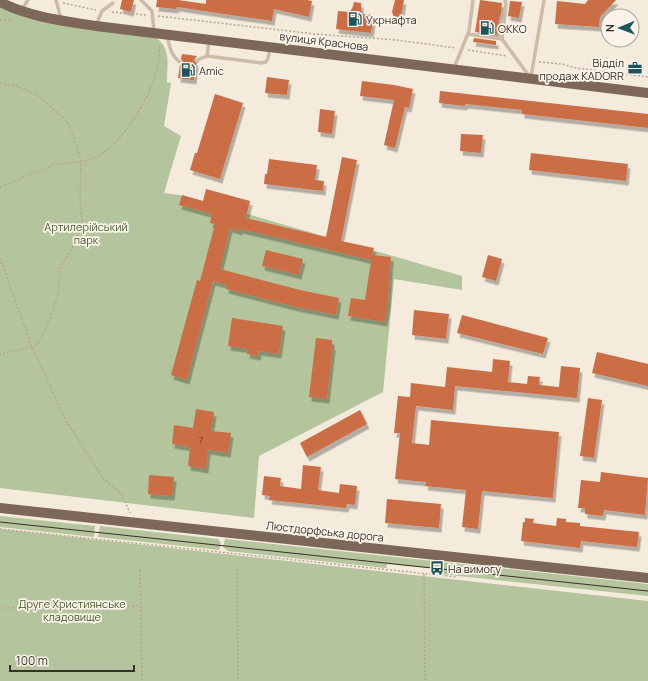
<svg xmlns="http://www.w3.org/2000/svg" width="648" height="681" viewBox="0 0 648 681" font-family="Manrope,sans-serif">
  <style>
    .green { fill: #b4c49c }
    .building { fill: #cb6d44; filter: url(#shadow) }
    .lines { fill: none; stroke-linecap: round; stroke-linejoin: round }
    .path { stroke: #b9a592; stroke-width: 1.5; stroke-dasharray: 2 2; stroke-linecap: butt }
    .lane { stroke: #cdbba8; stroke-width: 3.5 }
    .primary { stroke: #7c6759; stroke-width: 10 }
    .tram { stroke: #392f29; stroke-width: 1 }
    .labels { text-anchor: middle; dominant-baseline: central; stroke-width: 3.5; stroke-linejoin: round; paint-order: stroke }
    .number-label { font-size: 9px; fill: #5e3e30 }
    .poi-label { font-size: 11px; fill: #392f29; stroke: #fbf4ea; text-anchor: start }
    .street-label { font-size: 11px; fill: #392f29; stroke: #fbf4ea }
    .park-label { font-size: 11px; fill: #45592b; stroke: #fbf4ea }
  </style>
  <defs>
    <filter id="shadow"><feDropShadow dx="2.5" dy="4.5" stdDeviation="0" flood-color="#0004"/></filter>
  </defs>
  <rect width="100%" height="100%" fill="#f4ebdd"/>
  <!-- green -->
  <path class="green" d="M0,5L153,35C172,49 167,61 167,82L171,83L164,126L181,136L164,193L185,196L462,276V290L394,279L383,392L259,456L254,518L0,488Z
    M0,516L95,526L94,537L0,527Z
    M100,526L218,539L221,543L219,550L98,537Z
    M0,529L648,601V681H0Z
    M225,539L648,584V596L440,574V569L387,564L386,568L228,551L223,547Z"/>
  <!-- building -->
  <path class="building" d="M122,0H134L131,12L120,9Z
    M157,0H178L206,4V0H307L312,1L309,17L274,9L272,21L177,7L176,9L156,7Z
    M395,0H404L400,23L394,17L392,12Z
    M480,0L502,3L501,15H500L497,35L475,32Z
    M588,0H616L600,17L599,27L555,24L557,1L585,4Z
    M510,1L522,2L519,18L508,16Z
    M354,2L361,3V14L374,15L371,33L336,29L338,11L350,12L353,6Z
    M474,38L496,41V45L473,42Z
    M182,54L197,56L194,60L196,63L194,80L178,78L180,65L183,62L181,59Z
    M267,77L289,80L287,95L265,93Z
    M362,81L394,85L413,89L409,108L405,107L395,148L384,145L394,100L360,96Z
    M440,91L648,114V128L522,114V110L465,104V106L439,103Z
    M215,94L243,103L220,179L190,170L195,153H197Z
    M320,109L335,111L332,134L318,132Z
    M461,134L483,135L481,153L460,151Z
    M531,153L628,164L626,181L529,170Z
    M342,157L357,160L341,241L374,248L371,260L240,229V231L230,228L220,269L300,290L339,298L336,315L296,307L226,289L227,285L213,281L187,380L171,375L197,280L200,281L215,224L210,223L212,214L179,205L182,195L203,201L206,189L250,201L246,218L326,237Z
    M269,159L317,165L315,180L324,181L323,191L264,184L265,174H267Z
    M266,250L303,259L299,275L262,266Z
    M372,255L391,257L388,304L385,322L348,316L351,298L365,300Z
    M488,255L502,259L496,281L482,277Z
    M414,310L449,314L446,339L412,335Z
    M462,315L548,338L543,354L457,333Z
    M232,318L283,326L279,354L259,351L258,356L247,354L248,349L228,346Z
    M316,338L332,340V345L333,346L327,399L309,397Z
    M597,352L648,364V386L592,373Z
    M493,359L510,361L508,382L527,384L528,376L540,377L539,385L559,387L561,366L580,368L577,398L455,386L453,410L416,406L412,443L429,445L431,420L559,432L553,498L482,491L478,529L462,527L466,490L425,486L426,482L395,479L400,433H394L398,396L410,397L411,383L445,387L447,367L492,372Z
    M588,398L602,400L594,458L580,456Z
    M196,409L214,412L211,431L231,433L228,453L208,450L206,469L188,466L190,447L172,444L174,425L193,428Z
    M360,410L367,424L307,457L300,443Z
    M303,465L321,467L318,490L339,493L340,484L357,486L355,505L347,504L346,508L308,504L269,500L270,496L262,495L264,476L281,478L280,486L301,489Z
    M601,472L648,478L645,515L604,510L603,516L585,514V508H578L581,480L600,482Z
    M149,475L174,477L172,496L148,494Z
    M387,499L441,504L439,528L385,523Z
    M525,518L534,519L533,523L556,526L557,518L566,519V522L580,523V526L639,532L637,547L581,541L580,548L521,541L523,522H525Z"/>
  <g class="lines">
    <!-- path -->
    <path class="path" d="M63,3L96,10
      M112,12L146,15
      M158,16L315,34L396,40L456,48
      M0,20L13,19
      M468,50L507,56
      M539,62L562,64L576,68L648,77
      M634,76L635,69
      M0,83L17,86L37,95L53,108L67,122L76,143L81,161L80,199L82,220L80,230L75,243L60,268L59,290L53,311L38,344L32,347L0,354
      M0,187L53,165C66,161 82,164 95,158C121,147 153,93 158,66C159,59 159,51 160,44
      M0,258L32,347L65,419L102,477L122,495L130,513
      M0,529L457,577
      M237,569L238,681
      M140,570L142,681
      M424,574L425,681
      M0,608L141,606"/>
    <!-- lane -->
    <path class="lane" d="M56,0L61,19
      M141,0L152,11L154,32
      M505,0L506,4L502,39L529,76
      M22,9L28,0
      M96,25L102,11L113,3
      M468,34L502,39
      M167,35C169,45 171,56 180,62
      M207,56L209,41
      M197,60L207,56L261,63L266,62L268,58L270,48
      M454,68L469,31L473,0
      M531,77L544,0"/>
    <!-- primary -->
    <path class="primary" d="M0,2C29,17 64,21 96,26L648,93
      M0,508L648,578"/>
    <!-- tram -->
    <path class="tram" d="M0,522L648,591"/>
  </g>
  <!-- icons -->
  <defs>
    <symbol id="fuel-bare" viewBox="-9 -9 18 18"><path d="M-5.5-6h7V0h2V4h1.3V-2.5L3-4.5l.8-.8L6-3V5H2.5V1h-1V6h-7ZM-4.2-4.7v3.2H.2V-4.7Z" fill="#1c555d" stroke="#fbf4ea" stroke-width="2.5" paint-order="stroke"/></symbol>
    <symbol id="office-bare" viewBox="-9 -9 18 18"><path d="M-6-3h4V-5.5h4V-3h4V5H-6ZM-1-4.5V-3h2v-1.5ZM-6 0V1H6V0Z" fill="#1c555d" stroke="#fbf4ea" stroke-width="2.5" paint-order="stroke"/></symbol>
    <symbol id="bus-bare" viewBox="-9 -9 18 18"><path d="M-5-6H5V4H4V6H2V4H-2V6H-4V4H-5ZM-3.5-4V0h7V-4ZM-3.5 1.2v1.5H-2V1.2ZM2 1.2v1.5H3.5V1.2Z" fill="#1c555d" stroke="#fbf4ea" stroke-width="2.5" paint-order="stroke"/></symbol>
  </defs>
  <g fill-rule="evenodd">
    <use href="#fuel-bare" x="345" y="9" width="20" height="20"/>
    <use href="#fuel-bare" x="477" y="18" width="20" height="20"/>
    <use href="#office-bare" x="625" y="58" width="20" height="20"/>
    <use href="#fuel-bare" x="178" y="60" width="20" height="20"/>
    <use href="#bus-bare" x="427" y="558" width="20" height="20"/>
  </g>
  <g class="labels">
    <!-- number labels -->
    <g class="number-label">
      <text x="201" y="439">7</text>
    </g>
    <!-- poi labels -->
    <g class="poi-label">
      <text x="366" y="19">Укрнафта</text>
      <text x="498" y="28">ОККО</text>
      <text x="624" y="62" text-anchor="end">Відділ<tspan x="624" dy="13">продаж KADORR</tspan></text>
      <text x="199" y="70">Amic</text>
      <text x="448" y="568">На вимогу</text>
    </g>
    <!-- street labels -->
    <g class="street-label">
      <text transform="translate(324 41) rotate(7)">вулиця Краснова</text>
      <text transform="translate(325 531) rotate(6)">Люстдорфська дорога</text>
    </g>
    <!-- park labels -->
    <g class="park-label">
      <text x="86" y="226">Артилерійський<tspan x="86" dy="13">парк</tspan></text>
      <text x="72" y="603">Друге Християнське<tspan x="72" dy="13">кладовище</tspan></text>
    </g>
  </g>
  <!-- north arrow -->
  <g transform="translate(620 28) rotate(269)"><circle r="19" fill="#fbf4ea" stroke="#ada59d"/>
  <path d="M0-3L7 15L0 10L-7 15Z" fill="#1c555d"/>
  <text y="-6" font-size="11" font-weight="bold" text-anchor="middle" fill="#392f29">N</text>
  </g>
  <!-- scale -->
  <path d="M10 665v6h124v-6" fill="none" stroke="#392f29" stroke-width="2"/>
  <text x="16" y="665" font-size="12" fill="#392f29" stroke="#fbf4ea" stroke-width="3" paint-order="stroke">100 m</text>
</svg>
